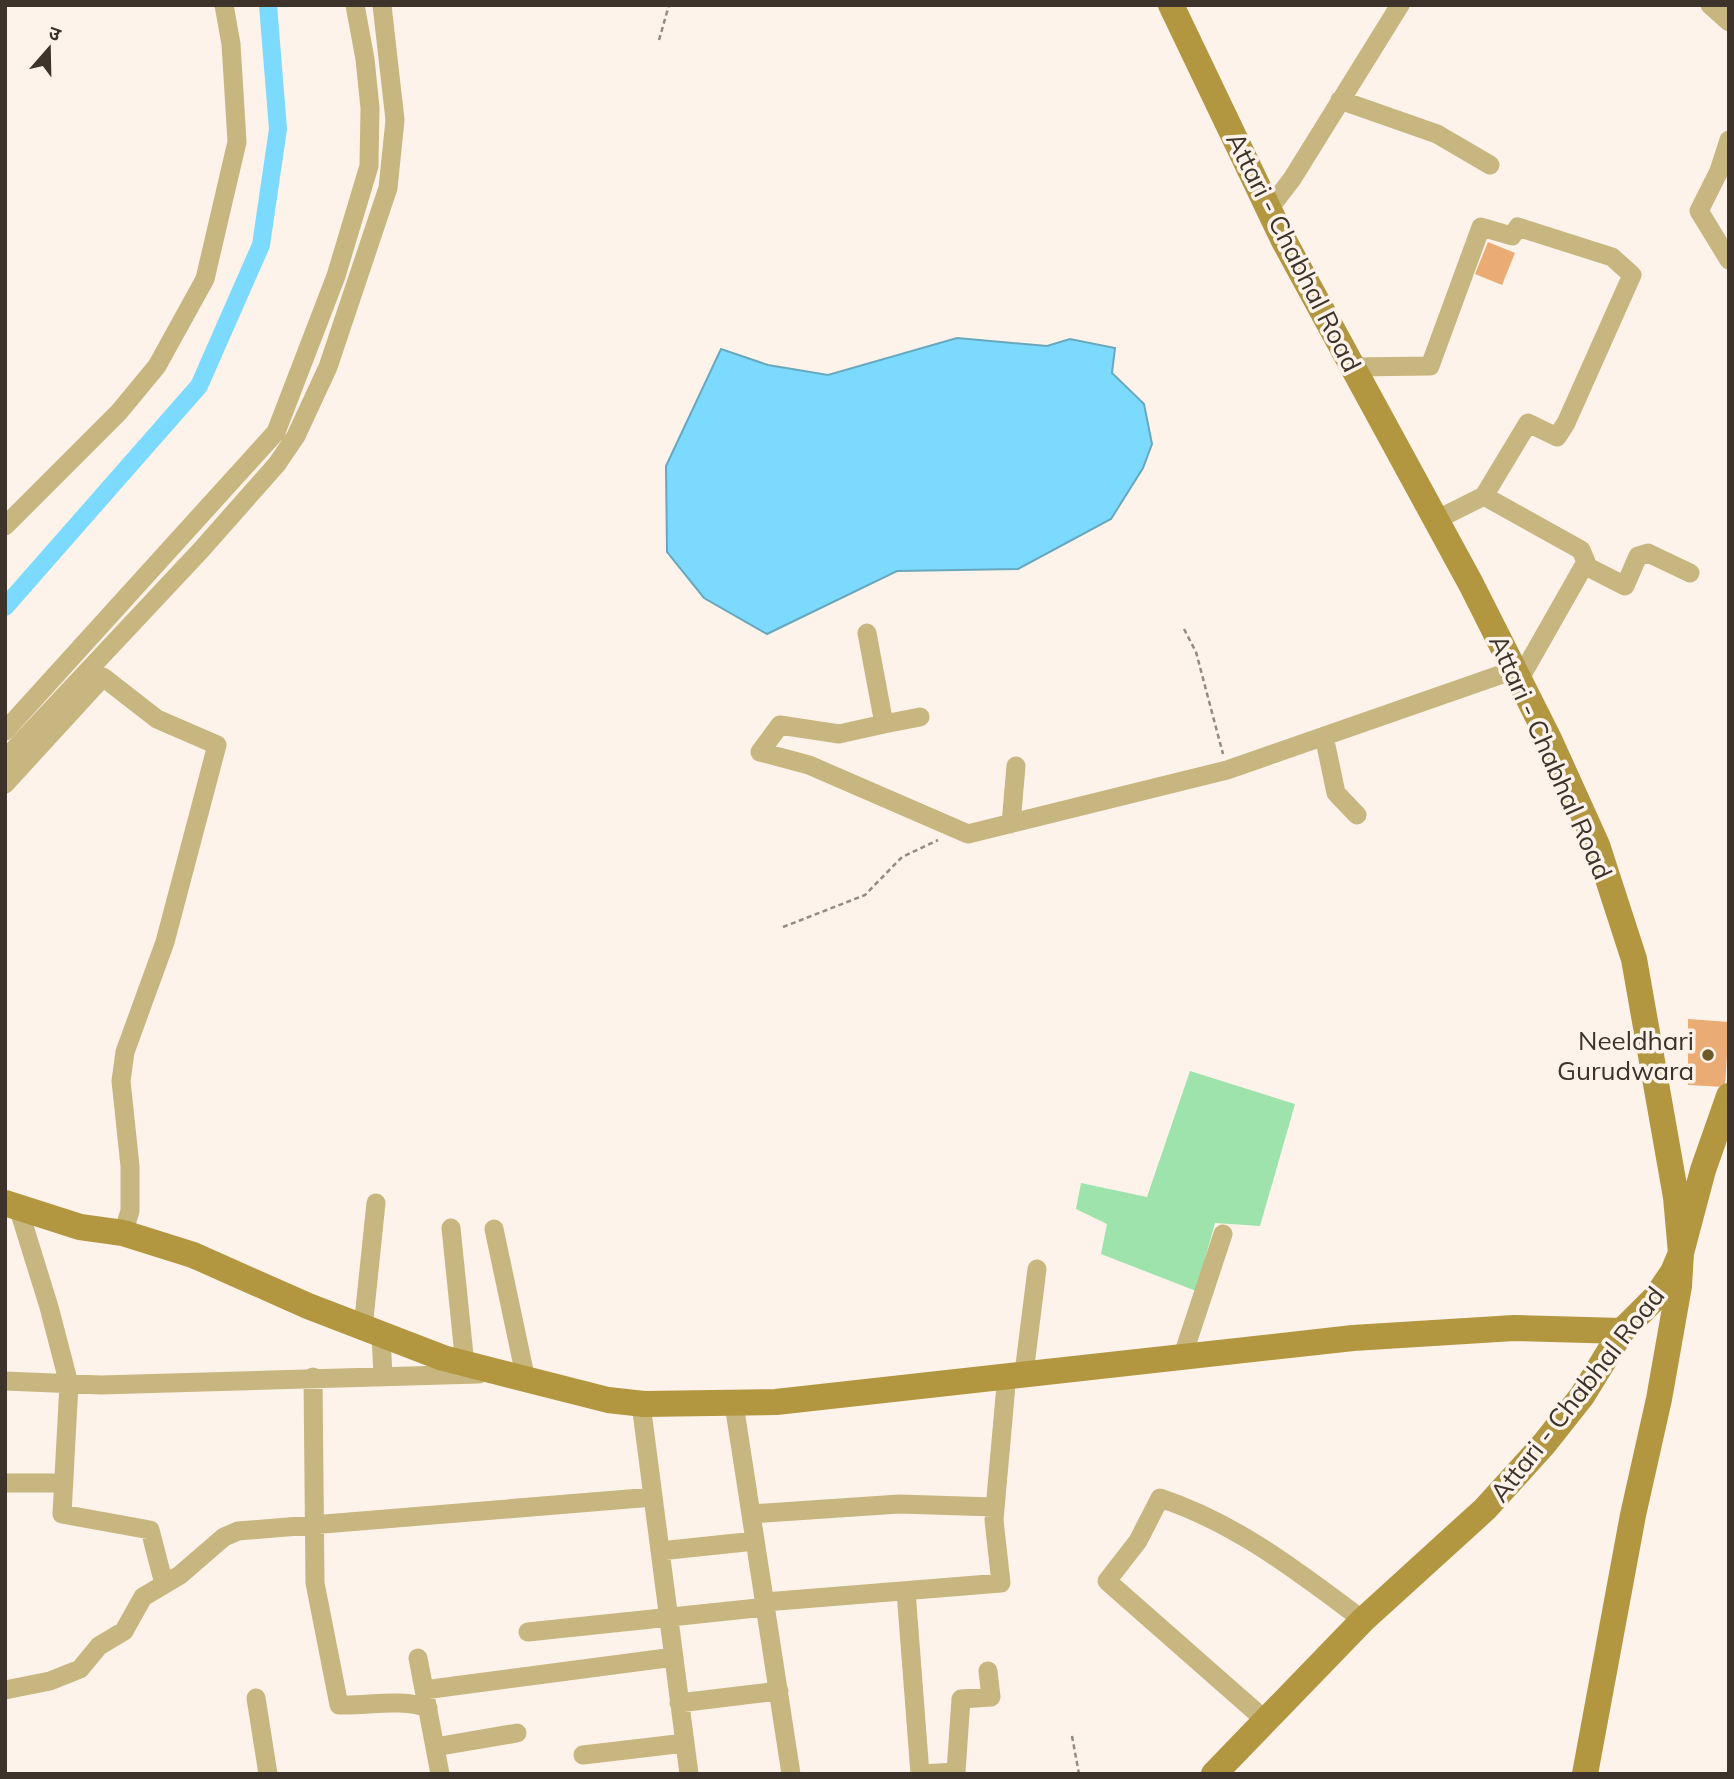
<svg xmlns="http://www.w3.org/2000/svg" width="1734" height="1779" viewBox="0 0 1734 1779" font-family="Mulish,'Noto Sans Devanagari',sans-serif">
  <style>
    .green { fill: #9ee2ac }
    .water { fill: #7bdafd; stroke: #68a8be; stroke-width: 2 }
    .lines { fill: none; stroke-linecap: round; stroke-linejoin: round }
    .canal { stroke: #7bdafd; stroke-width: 18 }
    .building { fill: #eaab74 }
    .path { stroke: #948a81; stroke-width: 2.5; stroke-dasharray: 5 3.5; stroke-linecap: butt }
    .street { stroke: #c8b681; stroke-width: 19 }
    .secondary { stroke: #b29740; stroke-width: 26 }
    .poi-dot { fill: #6e5928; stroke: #fdf3ea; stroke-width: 2.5 }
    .labels { text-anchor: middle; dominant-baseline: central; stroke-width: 7; stroke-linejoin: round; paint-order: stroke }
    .street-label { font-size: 26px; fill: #3d332b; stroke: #fdf3ea }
    .poi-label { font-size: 26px; fill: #3d332b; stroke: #fdf3ea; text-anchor: end }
  </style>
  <rect width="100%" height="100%" fill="#fdf3ea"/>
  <!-- green -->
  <path class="green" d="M1190,1071L1295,1104L1260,1226L1215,1223L1196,1291L1101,1254L1107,1224L1076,1209L1081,1183L1147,1197Z"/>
  <!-- water -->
  <path class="water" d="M957,338L1047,346L1070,339L1115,348L1112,373L1144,404L1152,444L1143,468L1111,519L1018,569L897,571L767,634L704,598L667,552L666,466L721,349L768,365L828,375Z"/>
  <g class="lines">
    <!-- canal -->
    <path class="canal" d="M5,607L199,386L261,245L278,129L268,5"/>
  </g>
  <!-- building -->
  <path class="building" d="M1488,242L1515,253L1502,285L1475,274Z
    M1688,1019L1729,1022L1725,1087L1688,1085Z"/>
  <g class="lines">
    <!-- path -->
    <path class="path" d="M659,40L669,5
      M1184,629L1196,652L1223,754
      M783,927L865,895L902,857L938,840
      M1072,1736L1079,1774"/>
    <!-- street -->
    <path class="street" d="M1710,5L1729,22
      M1340,100L1437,134L1490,165
      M1729,140L1719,171L1699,211L1729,260
      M1269,209L1292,179L1400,5
      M1352,367L1430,366L1481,227L1512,236L1518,227L1612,257L1632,275L1566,423L1557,437L1528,423L1484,496
      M1436,520L1484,496L1581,550L1586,562L1519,680
      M5,526L119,412L157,366L205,279L237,142L231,44L224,5
      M1584,565L1625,586L1638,556L1648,553L1690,573
      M867,633L884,724L839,734L780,725L760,752L809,765L968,834L1227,770L1514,670
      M884,724L920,717
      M5,731L276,432L336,276L369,166L370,108L365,59L355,5
      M1324,736L1336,793L1357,815
      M5,759L201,550L277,464L296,436L328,367L388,188L395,120L382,5
      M5,784L103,677L157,719L217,745L165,942L125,1052L121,1081L130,1166V1211L123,1233
      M1011,824L1016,766
      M18,1207L49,1307L69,1384L62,1514L150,1530L164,1584
      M451,1228L465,1365
      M494,1229L526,1380
      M363,1328L376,1203
      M381,1335L383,1376
      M1183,1355L1223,1234
      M1024,1373L1037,1269
      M313,1377L315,1583L339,1705C369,1706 401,1698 428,1708
      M5,1381L101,1385L479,1374
      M641,1404L689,1774
      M734,1404L791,1774
      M5,1483H63
      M751,1514L899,1504L995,1507
      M660,1551L755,1541
      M906,1591L920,1774
      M765,1602L1001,1583L994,1520L1007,1374
      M528,1632L766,1607
      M418,1658L440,1774
      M5,1690L50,1681L80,1669L99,1646L124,1631L143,1597L180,1575L224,1537L238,1531L653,1497
      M424,1690L674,1657
      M256,1698L268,1774
      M679,1703L779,1691
      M1265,1720L1107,1581L1138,1541L1160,1498C1238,1524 1298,1572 1363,1620
      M435,1747L517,1733
      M583,1755L685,1743
      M920,1774L956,1772L961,1699L991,1697L988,1671"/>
    <!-- secondary -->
    <path class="secondary" d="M1171,5L1283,239L1471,584L1549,739L1597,845L1634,959L1676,1197L1681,1253L1673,1272L1656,1297L1622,1331L1582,1396L1544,1444L1485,1509L1363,1620L1214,1774
      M5,1203L80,1227L123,1233L193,1255L308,1306L443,1358L608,1400L644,1404L776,1402L1353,1338L1514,1328L1622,1331
      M1585,1774L1633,1515L1659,1399L1679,1286L1681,1253L1703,1170L1729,1096"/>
  </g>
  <!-- markers -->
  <circle class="poi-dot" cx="1708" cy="1055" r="7"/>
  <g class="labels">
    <!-- street labels -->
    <g class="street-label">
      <text transform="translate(1294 252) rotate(63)">Attari - Chabhal Road</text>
      <text transform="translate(1551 757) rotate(66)">Attari - Chabhal Road</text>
      <text transform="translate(1577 1394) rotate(-52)">Attari - Chabhal Road</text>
    </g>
    <!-- poi labels -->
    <g class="poi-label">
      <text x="1694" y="1040">Neeldhari<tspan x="1694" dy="30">Gurudwara</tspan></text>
    </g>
  </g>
  <!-- border -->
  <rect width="1734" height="1779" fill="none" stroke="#3d332b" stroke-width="14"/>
  <!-- north arrow -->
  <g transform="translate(49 49) rotate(20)" stroke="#fdf3ea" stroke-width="5" paint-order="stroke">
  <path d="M0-5L12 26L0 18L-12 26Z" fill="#3d332b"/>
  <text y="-10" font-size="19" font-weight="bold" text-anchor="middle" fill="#3d332b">उ</text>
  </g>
</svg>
